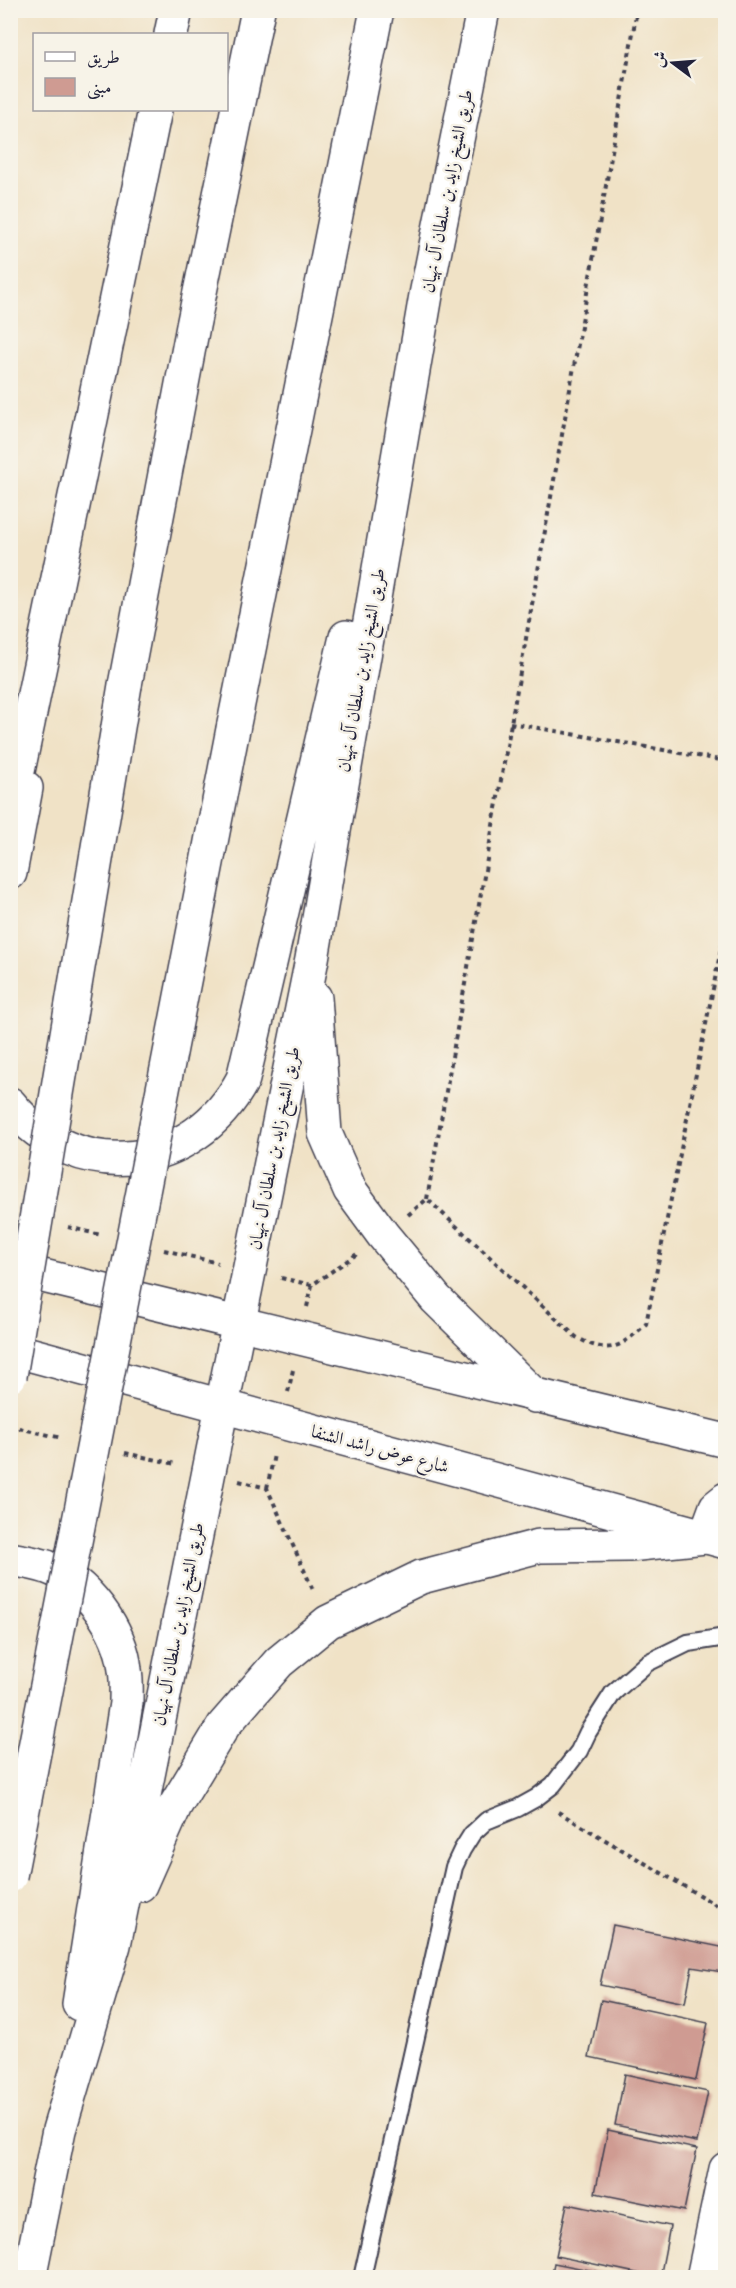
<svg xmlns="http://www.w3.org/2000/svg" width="736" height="2288" viewBox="0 0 736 2288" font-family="'IM FELL Great Primer',Amiri,serif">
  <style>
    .building { fill: #cf9b92 }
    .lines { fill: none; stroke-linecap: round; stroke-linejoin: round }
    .lane-casing { stroke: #413f50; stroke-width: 20 }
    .street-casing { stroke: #413f50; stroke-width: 36 }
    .secondary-casing { stroke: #413f50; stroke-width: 36 }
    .primary-casing { stroke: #413f50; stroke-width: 36 }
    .highway-casing { stroke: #413f50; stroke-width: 36 }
    .path { stroke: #413f50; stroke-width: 4; stroke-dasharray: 4.5 4.5; stroke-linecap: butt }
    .lane { stroke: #fff; stroke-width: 16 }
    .street { stroke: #fff; stroke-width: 33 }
    .secondary { stroke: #fff; stroke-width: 33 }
    .primary { stroke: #fff; stroke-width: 33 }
    .highway { stroke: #fff; stroke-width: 33 }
    .highway-bridge-casing { stroke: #413f50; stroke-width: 36; stroke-linecap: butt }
    .highway-bridge { stroke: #fff; stroke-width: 33 }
    .labels { text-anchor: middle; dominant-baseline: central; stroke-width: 5; stroke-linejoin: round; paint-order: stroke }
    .street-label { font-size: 18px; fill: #22223b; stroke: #f7f3e8 }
  </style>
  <rect width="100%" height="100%" fill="#f7f3e8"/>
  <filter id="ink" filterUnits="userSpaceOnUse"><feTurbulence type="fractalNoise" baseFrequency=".0167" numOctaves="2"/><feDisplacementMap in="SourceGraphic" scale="12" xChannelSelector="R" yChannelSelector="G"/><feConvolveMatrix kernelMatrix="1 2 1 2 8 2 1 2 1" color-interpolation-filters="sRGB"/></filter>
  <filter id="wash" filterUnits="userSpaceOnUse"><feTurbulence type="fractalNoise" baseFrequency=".008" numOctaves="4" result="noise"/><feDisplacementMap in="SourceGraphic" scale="24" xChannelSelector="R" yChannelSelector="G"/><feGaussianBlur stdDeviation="1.35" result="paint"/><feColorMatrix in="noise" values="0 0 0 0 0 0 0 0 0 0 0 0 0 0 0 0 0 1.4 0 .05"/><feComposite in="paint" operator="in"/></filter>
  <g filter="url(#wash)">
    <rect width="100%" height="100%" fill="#f0e2c6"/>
    <g id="blocks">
      <!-- building -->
      <path class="building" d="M613,1925L726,1948L722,1972L692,1967L685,2003L600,1985Z
        M601,2000L708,2023L696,2080L589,2057Z
        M625,2074L708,2092L697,2142L615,2125Z
        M608,2130L697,2149L684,2211L595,2193Z
        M567,2204L670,2226L660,2278L556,2256Z
        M554,2263L620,2276V2278H551Z"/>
    </g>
  </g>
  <g filter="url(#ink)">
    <use href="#blocks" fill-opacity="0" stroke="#413f50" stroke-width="1.5"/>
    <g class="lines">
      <defs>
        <path id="lane" d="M362,2278L454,1867L462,1850L472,1834L486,1821L518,1808L536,1798L553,1785L579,1751L588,1732L613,1693L647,1663L688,1643L726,1637"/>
        <path id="street" d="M703,2278L726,2169"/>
        <path id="secondary" d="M10,1268L726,1441
          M10,1349L726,1542
          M705,1537L716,1507L726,1499"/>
        <path id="primary" d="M171,34L176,10
          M10,810L155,110
          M10,873L26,788
          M315,998L325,1133L350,1190L383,1235L436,1299L535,1396
          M10,1104C77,1187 194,1172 243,1079L346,637
          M10,1559C22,1561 35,1563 47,1567C86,1581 121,1629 125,1670C127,1681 126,1692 126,1703L79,2004
          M140,1885L175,1806L224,1725L279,1662L328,1622L421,1577L539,1546L629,1545L705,1537
          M29,2278L59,2130L114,1945L222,1406L312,959L426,295L483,10"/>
        <path id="highway" d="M125,685L193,326L258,10
          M233,729L377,10"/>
      </defs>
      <!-- lane casing -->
      <use href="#lane" class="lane-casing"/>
      <!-- street casing -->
      <use href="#street" class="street-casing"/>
      <!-- secondary casing -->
      <use href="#secondary" class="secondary-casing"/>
      <!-- primary casing -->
      <use href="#primary" class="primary-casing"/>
      <!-- highway casing -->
      <use href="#highway" class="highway-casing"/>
      <!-- path -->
      <path class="path" d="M510,723L726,761
        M427,1199L637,10
        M408,1215L427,1199L576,1337C610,1356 619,1348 646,1324L726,924
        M68,1227L101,1235
        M164,1250L218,1263
        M281,1278L312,1285
        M307,1307L312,1285L357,1254
        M288,1392L293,1370
        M10,1426L62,1438
        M125,1453L176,1464
        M239,1481L267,1488L314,1592
        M267,1488L274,1455
        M558,1812L726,1911"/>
      <!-- lane -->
      <use href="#lane" class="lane"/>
      <!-- street -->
      <use href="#street" class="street"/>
      <!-- secondary -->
      <use href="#secondary" class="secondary"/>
      <!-- primary -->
      <use href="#primary" class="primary"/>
      <!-- highway -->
      <use href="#highway" class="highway"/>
      <defs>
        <path id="highway-bridge" d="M10,1376L125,685
          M10,1876L233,729"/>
      </defs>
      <!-- highway-bridge casing -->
      <use href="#highway-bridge" class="highway-bridge-casing"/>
      <!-- highway-bridge -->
      <use href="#highway-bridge" class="highway-bridge"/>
    </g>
  </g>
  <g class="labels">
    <!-- street labels -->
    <g class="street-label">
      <text transform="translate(447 191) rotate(-79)">طريق الشيخ زايد بن سلطان آل نهيان</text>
      <text transform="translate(361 670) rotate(-80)">طريق الشيخ زايد بن سلطان آل نهيان</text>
      <text transform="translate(274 1148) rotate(-79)">طريق الشيخ زايد بن سلطان آل نهيان</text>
      <text transform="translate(380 1449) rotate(15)">شارع عوض راشد الشنفا</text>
      <text transform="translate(178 1624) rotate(-79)">طريق الشيخ زايد بن سلطان آل نهيان</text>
    </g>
  </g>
  <!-- margin -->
  <rect width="736" height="2288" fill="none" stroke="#f7f3e8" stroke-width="36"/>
  <!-- legend -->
  <rect x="33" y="33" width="195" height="78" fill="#f7f3e8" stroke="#a29fa3" stroke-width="1.5"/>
  <rect x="45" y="52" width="30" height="9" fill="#ffffff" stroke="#a29fa3" stroke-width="1.5"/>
  <text x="87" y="63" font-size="18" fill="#22223b">طريق</text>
  <rect x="45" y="78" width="30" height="18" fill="#cf9b92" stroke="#a29fa3" stroke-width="1.5"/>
  <text x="87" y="93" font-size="18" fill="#22223b">مبنى</text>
  <!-- north arrow -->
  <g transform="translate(673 63) rotate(286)" stroke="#f7f3e8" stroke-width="4.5" paint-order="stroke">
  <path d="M0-4.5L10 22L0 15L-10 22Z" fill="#22223b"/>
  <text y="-9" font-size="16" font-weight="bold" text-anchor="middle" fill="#22223b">ش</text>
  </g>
</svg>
